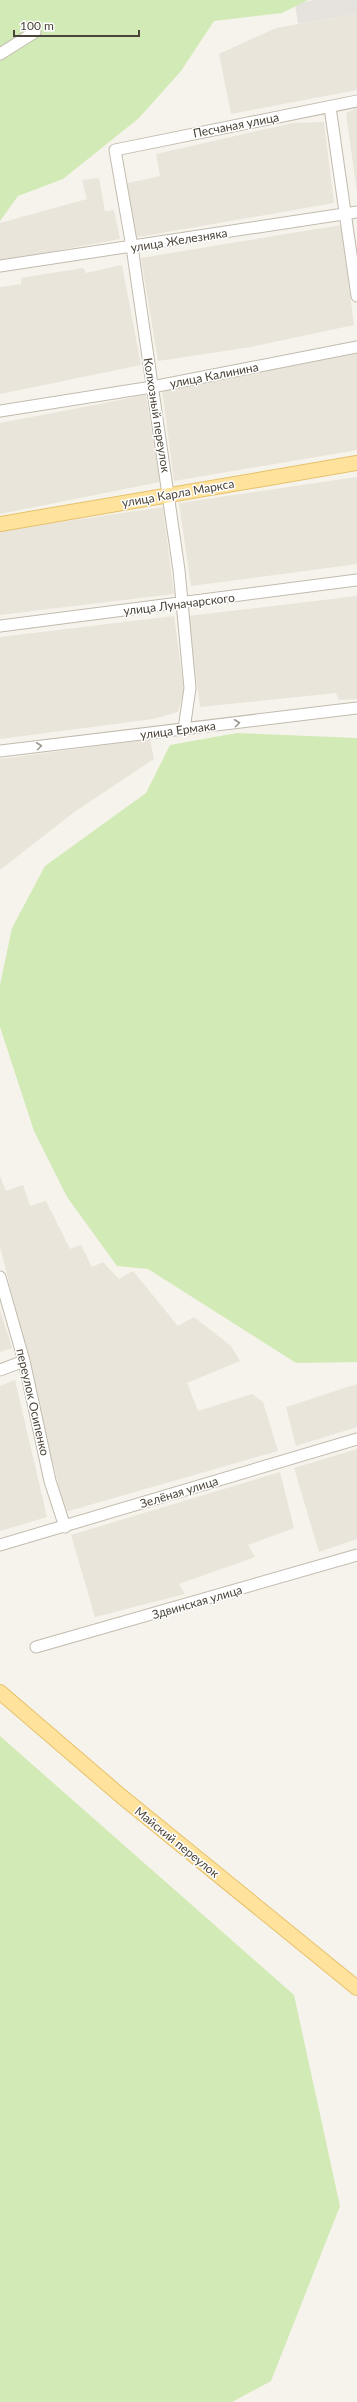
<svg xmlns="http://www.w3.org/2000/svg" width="357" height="2402" viewBox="0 0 357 2402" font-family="Lato,sans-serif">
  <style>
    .residential { fill: #eae5da }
    .industrial { fill: #e6e2dd }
    .green { fill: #d2eab5 }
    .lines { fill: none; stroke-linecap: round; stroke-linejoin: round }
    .minor-casing { stroke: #c2bbae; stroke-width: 13 }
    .major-casing { stroke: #e6c16a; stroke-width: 16 }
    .minor { stroke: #fff; stroke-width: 11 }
    .major { stroke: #ffe39c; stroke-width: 14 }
    .oneway { stroke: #9c9892 }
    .labels { text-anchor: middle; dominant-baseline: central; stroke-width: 3; stroke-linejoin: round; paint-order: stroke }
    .street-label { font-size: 12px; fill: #4b4439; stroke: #fff }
  </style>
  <rect width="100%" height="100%" fill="#f6f3ec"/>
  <!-- residential -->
  <path class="residential" d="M357,14V90L231,114L219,54L276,28Z
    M357,108V193L346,113Z
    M324,122L334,203L133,238L124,184L160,176L156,154L293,123Z
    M99,178L105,211L114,210L120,239L0,261V223L87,199L82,180Z
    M341,225L354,325L251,347L158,361L141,258Z
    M122,265L141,365L0,394V287L21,284V278L83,268L86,273Z
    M357,352V450L174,481L162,390Z
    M146,395L160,482L0,514V423Z
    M357,477V564L191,586L179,503Z
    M163,507L174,594L0,615V531Z
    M357,596V699L339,700L336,693L200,707L188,616Z
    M174,616L184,690L178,712L153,719L0,739V637Z
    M150,739L154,759L73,813L0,870V759Z
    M0,1176L6,1191L23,1185L30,1206L46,1201L70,1249L81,1245L92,1267L103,1262L119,1279L133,1271L178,1326L194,1317L231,1346L240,1361L187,1383L198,1411L252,1394L263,1402L278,1451L65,1512L0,1246Z
    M0,1310L12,1348L0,1352Z
    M15,1380L47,1517L0,1531V1386Z
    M357,1384V1427L296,1446L286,1407Z
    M357,1449V1539L319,1552L294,1468Z
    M280,1472L294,1528L248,1545L255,1557L179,1584L185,1594L95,1617L71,1535Z"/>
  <!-- industrial -->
  <path class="industrial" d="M313,0H357V14L298,24L295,4Z"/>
  <!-- green -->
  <path class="green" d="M0,0H308L282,13L214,21L181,71L139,118L63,179L18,196L0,221Z
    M237,733L357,738V1362L296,1363L148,1269L117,1266L67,1197L34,1131L0,1027V985L12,928L45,866L146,793L170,745Z
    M0,1736L294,1995L340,2206L271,2381L232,2402H0Z"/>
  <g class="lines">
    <defs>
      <path id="minor" d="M0,54L35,32
        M330,107L357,296
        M0,266L357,212
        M0,411L152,387L357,347
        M0,626L357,580
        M184,729L190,688L179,570L132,247L115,150L357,101
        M0,751L357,708
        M0,1277L24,1361L50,1481L65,1527
        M0,1370L24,1361
        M0,1545L357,1439
        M36,1647L357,1555"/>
      <path id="major" d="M0,524L357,463
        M0,1692L121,1796L357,1988"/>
    </defs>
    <!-- minor casing -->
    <use href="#minor" class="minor-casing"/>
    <!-- major casing -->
    <use href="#major" class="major-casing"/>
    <!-- minor -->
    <use href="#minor" class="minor"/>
    <!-- major -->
    <use href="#major" class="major"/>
  </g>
  <!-- one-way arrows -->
  <defs><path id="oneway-chevron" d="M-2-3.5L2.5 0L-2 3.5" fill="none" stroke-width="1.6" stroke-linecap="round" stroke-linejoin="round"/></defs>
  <g class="oneway">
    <use href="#oneway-chevron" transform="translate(237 723) rotate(-7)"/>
    <use href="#oneway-chevron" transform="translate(39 746) rotate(-7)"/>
  </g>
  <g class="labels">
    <!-- street labels -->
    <g class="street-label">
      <text transform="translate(236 125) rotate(-11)">Песчаная улица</text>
      <text transform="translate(179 240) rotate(-9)">улица Железняка</text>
      <text transform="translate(214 375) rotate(-11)">улица Калинина</text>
      <text transform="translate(157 415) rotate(81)">Колхозный переулок</text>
      <text transform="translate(178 493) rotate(-10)">улица Карла Маркса</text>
      <text transform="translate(179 604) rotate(-7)">улица Луначарского</text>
      <text transform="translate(178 730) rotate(-7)">улица Ермака</text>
      <text transform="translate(33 1402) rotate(77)">переулок Осипенко</text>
      <text transform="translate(179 1492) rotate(-17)">Зелёная улица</text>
      <text transform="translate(197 1602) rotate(-16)">Здвинская улица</text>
      <text transform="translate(177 1842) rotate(39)">Майский переулок</text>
    </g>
  </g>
  <!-- scale -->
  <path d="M14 30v6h125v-6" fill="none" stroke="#4b4439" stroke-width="2"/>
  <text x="20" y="30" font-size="12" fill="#4b4439" stroke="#ffffff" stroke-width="3" paint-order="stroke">100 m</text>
</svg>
